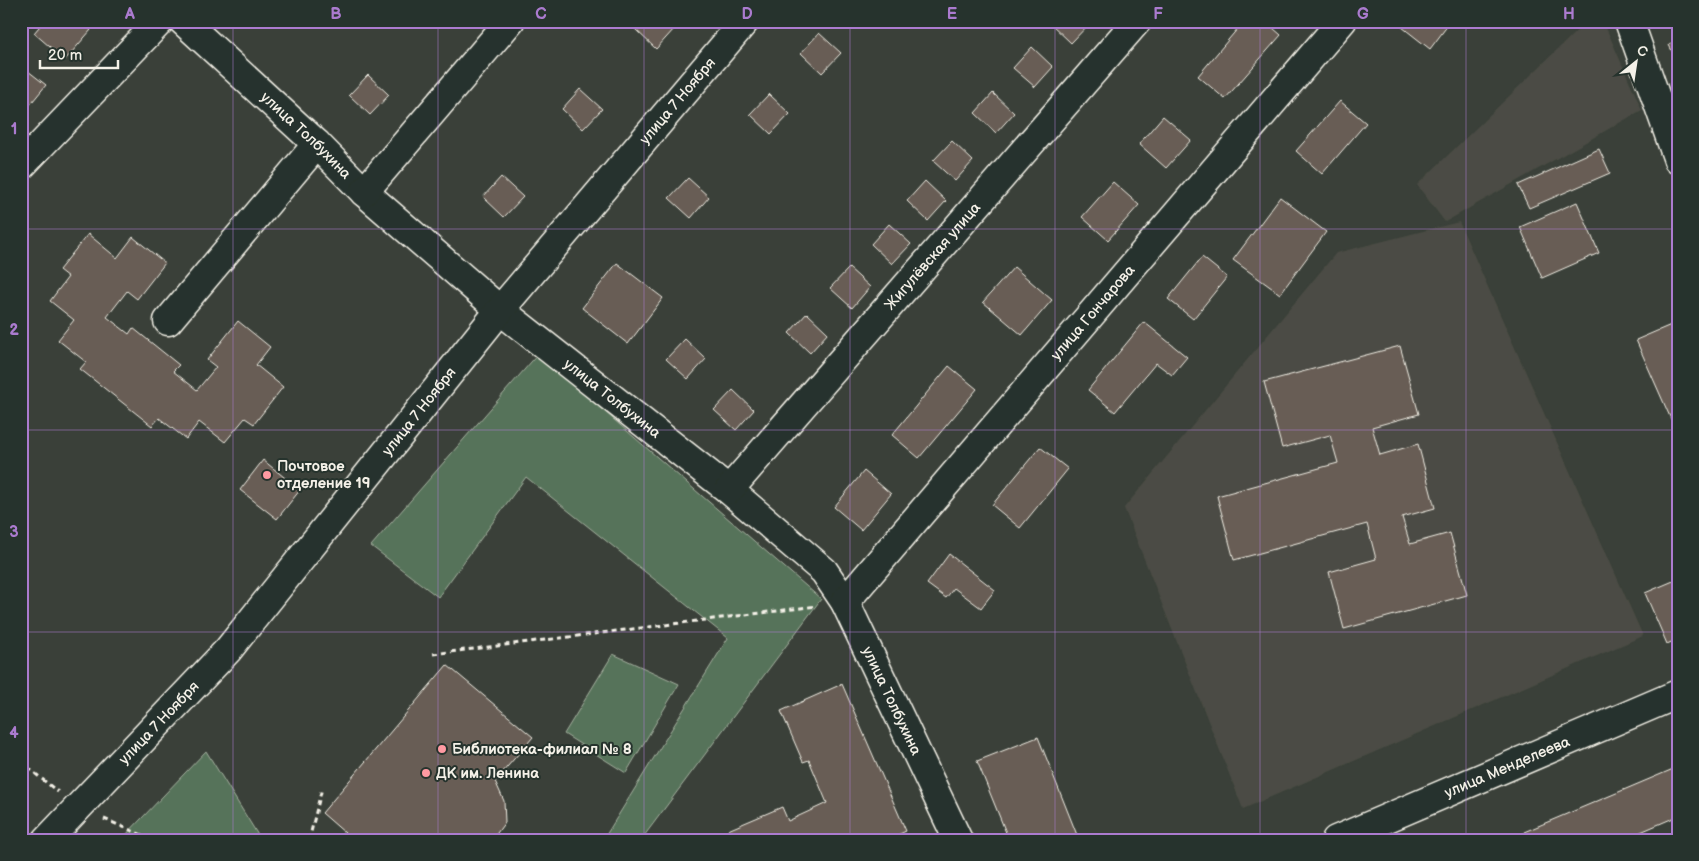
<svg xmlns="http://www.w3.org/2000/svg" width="1699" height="861" viewBox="0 0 1699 861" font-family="'Balsamiq Sans',sans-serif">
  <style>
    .built { fill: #4b4c44 }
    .green { fill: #57735a; stroke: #a6b2a1 }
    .building { fill: #685d54; stroke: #f4f1e8 }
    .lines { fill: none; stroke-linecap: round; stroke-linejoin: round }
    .minor-casing { stroke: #f4f1e8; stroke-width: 31 }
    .path { stroke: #f4f1e8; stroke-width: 3; stroke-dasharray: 5 4; stroke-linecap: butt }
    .minor { stroke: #26332d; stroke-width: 28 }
    .grid { fill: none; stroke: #ab7bcf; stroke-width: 1; stroke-opacity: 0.55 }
    .poi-dot { fill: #ff9aa2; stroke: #26332d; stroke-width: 2 }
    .labels { text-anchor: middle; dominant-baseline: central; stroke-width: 4; stroke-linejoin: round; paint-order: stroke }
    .street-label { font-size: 15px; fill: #f4f1e8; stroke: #26332d }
    .poi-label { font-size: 15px; font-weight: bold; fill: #f4f1e8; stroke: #26332d; text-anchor: start }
    .neatline { fill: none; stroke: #ab7bcf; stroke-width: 2 }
    .grid-label { font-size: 16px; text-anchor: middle; font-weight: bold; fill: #ab7bcf }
  </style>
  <rect width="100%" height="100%" fill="#3a4039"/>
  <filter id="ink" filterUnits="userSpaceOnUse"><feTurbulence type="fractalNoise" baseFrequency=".02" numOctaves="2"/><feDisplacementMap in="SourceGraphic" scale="10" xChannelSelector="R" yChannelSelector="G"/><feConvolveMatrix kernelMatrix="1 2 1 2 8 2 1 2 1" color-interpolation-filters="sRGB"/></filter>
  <g filter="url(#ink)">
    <!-- built -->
    <path class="built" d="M1587,21H1603L1642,110L1445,222L1417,185Z
      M1459,222L1643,636L1243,809L1124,508L1336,253Z"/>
    <!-- green -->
    <path class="green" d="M538,354L821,599L641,840H603L728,638L526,477L438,597L371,546Z
      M613,654L679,684L626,773L564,734Z
      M206,751L261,840H121Z"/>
    <!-- building -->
    <path class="building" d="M44,21H81L91,30L65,60L34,33Z
      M642,21H667L675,28L656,49L635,29Z
      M1052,21H1088L1090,23L1071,43L1050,23Z
      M1244,21H1265L1281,35L1225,99L1198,76Z
      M1406,21H1451L1430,49L1402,27Z
      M819,33L841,53L822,73L801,53Z
      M1678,40V63L1669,45Z
      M1032,47L1053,67L1035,87L1013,68Z
      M23,67L46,85L28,107L21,101Z
      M368,75L389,95L370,115L349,95Z
      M580,89L602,109L583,129L562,109Z
      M993,93L1014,113L996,133L975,113Z
      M769,94L790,114L771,134L750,114Z
      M1340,101L1366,123L1322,174L1296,151Z
      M1163,116L1191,140L1166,168L1139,144Z
      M952,141L973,161L955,181L933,161Z
      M1599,149L1610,173L1529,208L1518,185Z
      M501,177L523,197L504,217L483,197Z
      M688,178L709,197L691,218L669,198Z
      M925,181L946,201L928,221L907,201Z
      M1113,182L1139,205L1108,240L1082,217Z
      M1280,197L1326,232L1280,294L1233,260Z
      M1577,202L1599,253L1542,278L1520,227Z
      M889,224L911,244L892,264L871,244Z
      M88,234L117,258L133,237L165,263L137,299L127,291L107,317L129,334L133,328L179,365L173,371L197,390L216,367L207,360L238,321L270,347L256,365L283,387L254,424L245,418L225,442L199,422L186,439L159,418L152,426L80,369L86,362L58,340L74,320L50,301L68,277L59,270Z
      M1202,257L1227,277L1193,319L1168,299Z
      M617,263L663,298L628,344L582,308Z
      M1014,267L1052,300L1022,335L983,302Z
      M849,268L870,287L852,308L830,288Z
      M807,313L828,333L810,353L789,333Z
      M1144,322L1187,357L1172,375L1156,363L1115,412L1088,390Z
      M1678,322V435L1636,340Z
      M685,339L706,359L688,379L666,359Z
      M1400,346L1419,414L1372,427L1380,455L1418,444L1435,508L1402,517L1410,544L1450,533L1467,595L1344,629L1329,572L1376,559L1367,524L1234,560L1217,496L1338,463L1330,435L1282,448L1264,382Z
      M949,366L977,389L919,458L892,435Z
      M733,390L754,410L736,430L714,410Z
      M1040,447L1068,469L1020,528L992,505Z
      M263,460L300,490L277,519L240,490Z
      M864,471L891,494L861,530L834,507Z
      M949,554L995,590L981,608L954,588L946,598L927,584Z
      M1678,579V639L1667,644L1645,593Z
      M447,665L533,737L495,781L504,801L505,822L492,840H353L322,813Z
      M842,684L906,831L887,840H732L728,830L782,807L788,821L827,803L809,760L803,762L781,711Z
      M1038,737L1079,840H1009L977,761Z
      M1678,767V816L1622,840H1527L1524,832Z"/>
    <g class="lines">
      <defs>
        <g id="minor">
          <path id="s1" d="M183,21L317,144L364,192L500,310L729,490L824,571L845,602L958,840"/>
          <path d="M1629,21L1678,160"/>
          <path d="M21,166L160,21"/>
          <path d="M364,192L510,21"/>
          <path d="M168,321L317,144"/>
          <path id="s2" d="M729,490L1137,21"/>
          <path id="s3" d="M845,602L1342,21"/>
          <path id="s4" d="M47,840L228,650L500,310L745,21"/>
          <path id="s5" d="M1336,840L1678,694"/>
        </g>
      </defs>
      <!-- minor casing -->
      <use href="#minor" class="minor-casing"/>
      <!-- path -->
      <path class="path" d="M433,654L817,606
        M21,762L58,792
        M104,819L154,840
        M309,840L322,788"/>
      <!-- minor -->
      <use href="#minor" class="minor"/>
    </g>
  </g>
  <!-- grid -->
  <path class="grid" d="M233,21V840M438,21V840M644,21V840M850,21V840M1055,21V840M1260,21V840M1466,21V840M21,229H1678M21,430H1678M21,632H1678"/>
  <!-- markers -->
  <g class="poi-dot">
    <circle cx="267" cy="475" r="5"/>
    <circle cx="442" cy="749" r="5"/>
    <circle cx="426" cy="773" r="5"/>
  </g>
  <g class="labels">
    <!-- street labels -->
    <g class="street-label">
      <text stroke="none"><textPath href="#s4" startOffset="972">улица 7 Ноября</textPath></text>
      <text stroke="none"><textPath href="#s1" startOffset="168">улица Толбухина</textPath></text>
      <text stroke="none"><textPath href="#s2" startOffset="310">Жигулёвская улица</textPath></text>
      <text stroke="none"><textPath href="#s3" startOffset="381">улица Гончарова</textPath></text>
      <text stroke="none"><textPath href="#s1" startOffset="572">улица Толбухина</textPath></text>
      <text stroke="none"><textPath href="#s4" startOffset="568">улица 7 Ноября</textPath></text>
      <text stroke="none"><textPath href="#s1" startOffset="992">улица Толбухина</textPath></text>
      <text stroke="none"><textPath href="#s4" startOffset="162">улица 7 Ноября</textPath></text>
      <text stroke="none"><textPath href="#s5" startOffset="186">улица Менделеева</textPath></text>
    </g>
    <!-- poi labels -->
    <g class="poi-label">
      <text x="277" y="466">Почтовое<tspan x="277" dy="17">отделение 19</tspan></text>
      <text x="452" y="749">Библиотека-филиал № 8</text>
      <text x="436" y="773">ДК им. Ленина</text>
    </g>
  </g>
  <!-- margin -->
  <rect width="1699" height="861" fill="none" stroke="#26332d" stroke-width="55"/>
  <!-- north arrow -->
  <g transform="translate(1636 62) rotate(30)" stroke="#26332d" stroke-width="4" paint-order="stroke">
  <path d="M0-4L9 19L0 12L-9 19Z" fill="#f4f1e8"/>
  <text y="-8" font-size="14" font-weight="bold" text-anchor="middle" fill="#f4f1e8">С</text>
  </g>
  <!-- scale -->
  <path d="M40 60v8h78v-8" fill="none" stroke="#f4f1e8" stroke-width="2.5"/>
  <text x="48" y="60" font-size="15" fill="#f4f1e8" stroke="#26332d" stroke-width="4" paint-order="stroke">20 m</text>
  <rect x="28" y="28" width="1644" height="806" class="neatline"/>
  <g class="grid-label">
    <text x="130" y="19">A</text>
    <text x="336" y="19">B</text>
    <text x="541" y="19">C</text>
    <text x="747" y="19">D</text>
    <text x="952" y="19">E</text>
    <text x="1158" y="19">F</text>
    <text x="1363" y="19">G</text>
    <text x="1569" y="19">H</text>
    <text x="14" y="134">1</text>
    <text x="14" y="335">2</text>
    <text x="14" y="537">3</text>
    <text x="14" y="738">4</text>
  </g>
</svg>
